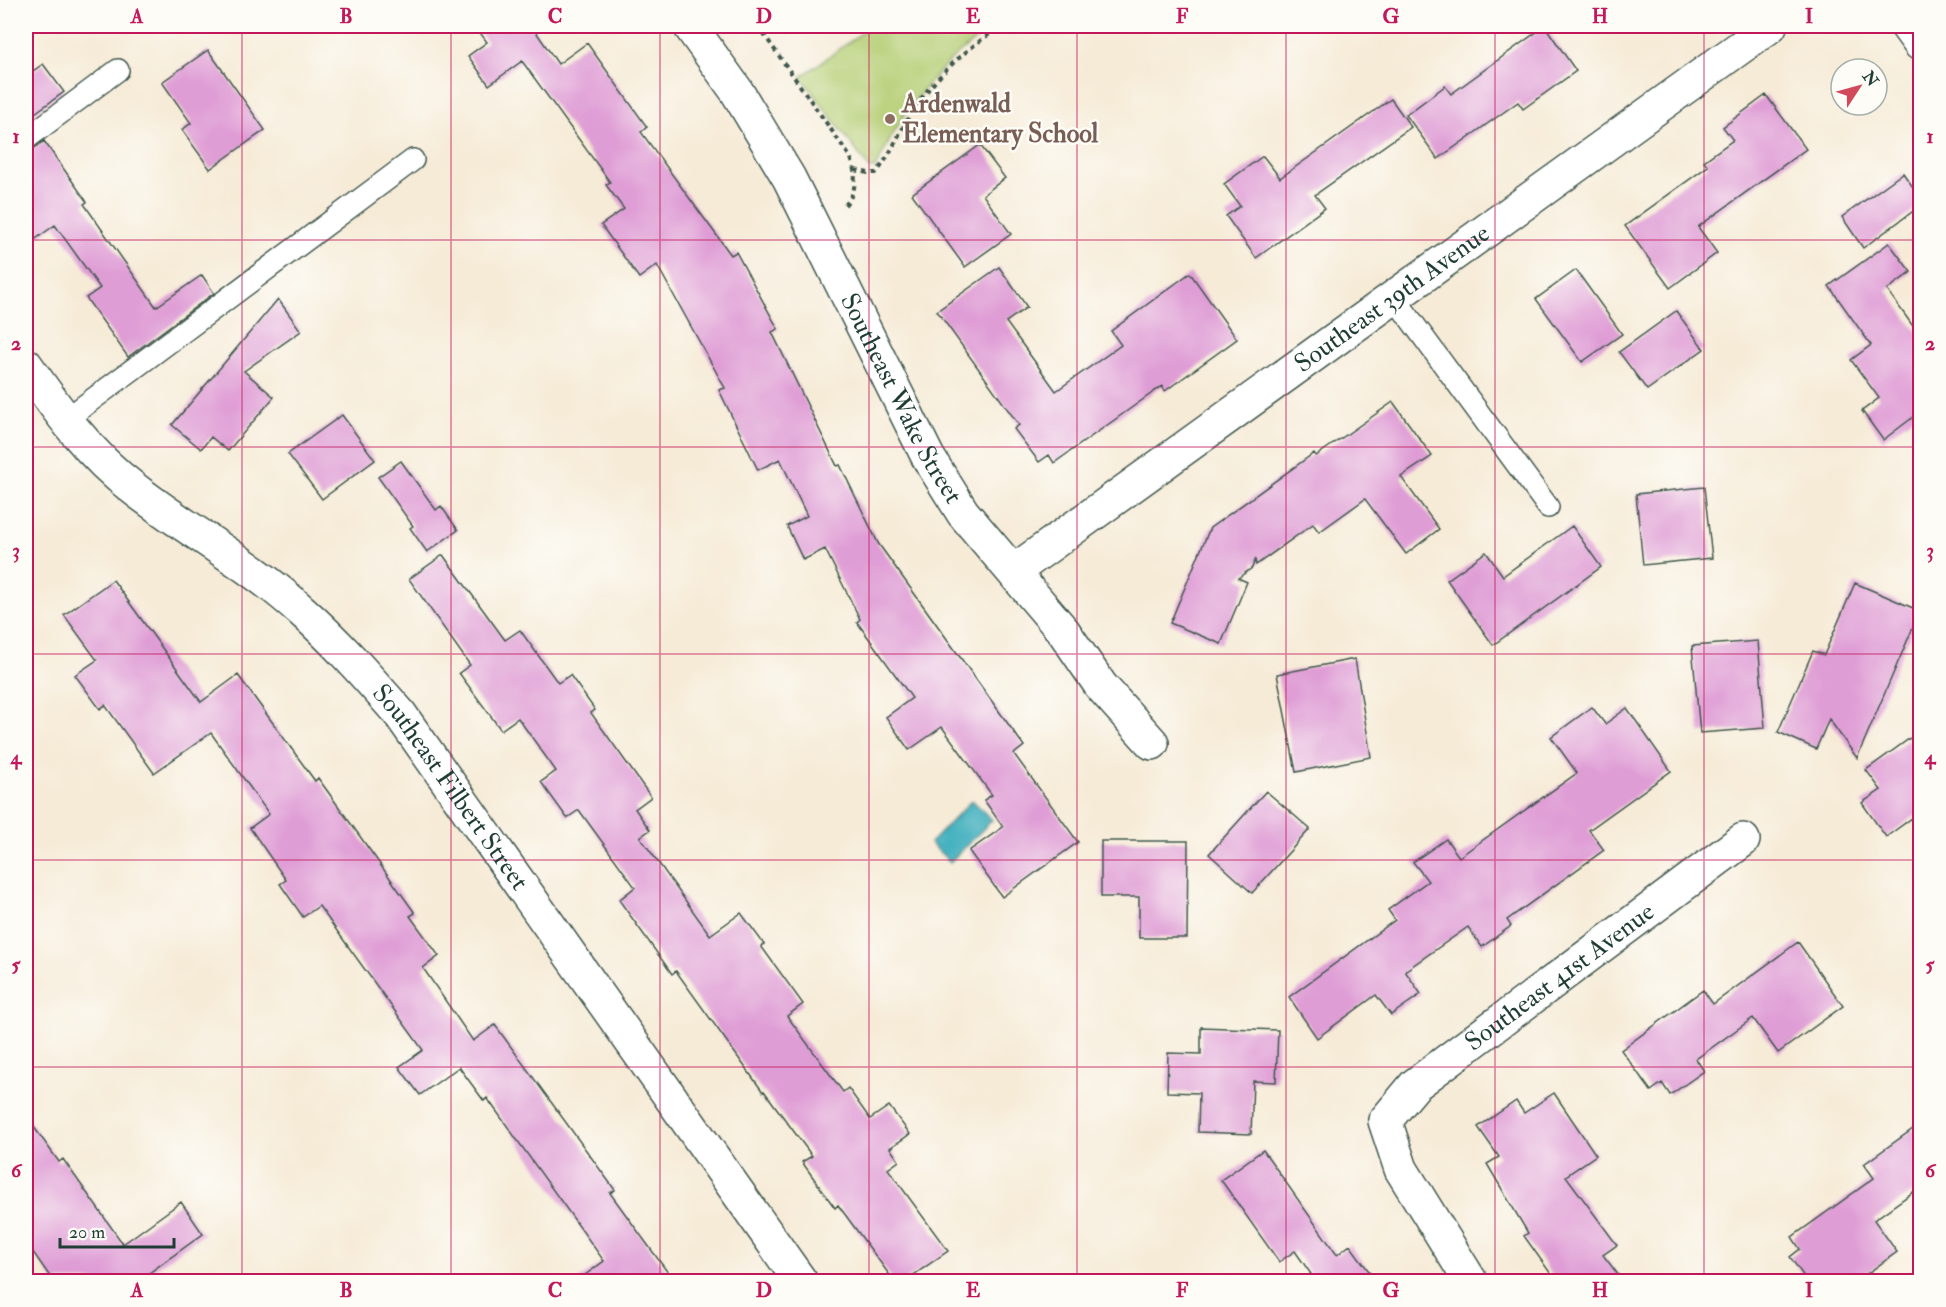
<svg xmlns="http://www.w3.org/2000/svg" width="1946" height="1307" viewBox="0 0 1946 1307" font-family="'IM FELL Double Pica',serif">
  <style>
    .green { fill: #b5ce74; stroke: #6a8654; stroke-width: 1.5 }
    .water { fill: #40afbd; stroke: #307678; stroke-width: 1.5 }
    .building { fill: #df9dd5 }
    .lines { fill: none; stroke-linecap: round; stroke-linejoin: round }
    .service-casing { stroke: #3f574c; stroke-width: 24 }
    .minor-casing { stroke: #3f574c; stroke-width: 36 }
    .path { stroke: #3f574c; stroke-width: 4; stroke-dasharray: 4.5 4.5; stroke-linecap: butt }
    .service { stroke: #fff; stroke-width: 21 }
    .minor { stroke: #fff; stroke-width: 33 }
    .grid { fill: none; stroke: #c2185b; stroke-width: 1.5; stroke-opacity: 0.55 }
    .education-dot { fill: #8d6e63; stroke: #fdfcf7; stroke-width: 2 }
    .labels { text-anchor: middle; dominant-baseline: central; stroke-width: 5; stroke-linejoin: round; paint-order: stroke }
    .education-label { font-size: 26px; font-weight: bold; fill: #785e54; stroke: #fdfcf7; text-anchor: start }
    .street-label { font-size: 26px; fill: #1f3d34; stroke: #fdfcf7 }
    .neatline { fill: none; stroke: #c2185b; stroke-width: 2 }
    .grid-label { font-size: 20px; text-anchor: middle; font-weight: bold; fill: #c2185b }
  </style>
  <rect width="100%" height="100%" fill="#fdfcf7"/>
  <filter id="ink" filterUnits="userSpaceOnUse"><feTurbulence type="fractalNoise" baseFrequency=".0167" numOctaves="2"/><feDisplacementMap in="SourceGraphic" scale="12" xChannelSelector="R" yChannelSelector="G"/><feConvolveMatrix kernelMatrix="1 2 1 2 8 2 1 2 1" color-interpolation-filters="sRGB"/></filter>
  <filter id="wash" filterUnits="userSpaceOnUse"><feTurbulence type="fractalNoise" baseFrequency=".008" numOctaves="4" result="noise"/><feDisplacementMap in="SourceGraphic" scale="24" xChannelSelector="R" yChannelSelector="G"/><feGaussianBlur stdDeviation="1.35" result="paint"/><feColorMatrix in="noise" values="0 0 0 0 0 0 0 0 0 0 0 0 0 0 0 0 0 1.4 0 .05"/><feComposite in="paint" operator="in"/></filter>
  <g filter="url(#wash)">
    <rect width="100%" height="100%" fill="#f6ebd7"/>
    <!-- green -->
    <path class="green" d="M871,26H994C961,49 931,76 908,110C895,127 886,148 876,167L870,169L801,77Z"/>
    <!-- water -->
    <path class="water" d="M972,800L992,820L950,862L930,843Z"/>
    <g id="blocks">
      <!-- building -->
      <path class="building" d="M475,26H532L558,64L587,43L647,127L641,132L731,255L736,252L778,329L772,332L837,466L840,465L878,543L1024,746L1014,754L1078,842L1002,897L969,851L1003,827L984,800L992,795L942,727L909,750L886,717L912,698L857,622L860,619L825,549L803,560L787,526L807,516L780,459L758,470L719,390L725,388L657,265L639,278L601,225L624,209L606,185L610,182L522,61L489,85L468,56L487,42Z
        M1545,26L1576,71L1523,109L1518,102L1438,159L1406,115L1445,86L1451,94Z
        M208,50L265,130L210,169L182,130L191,123L162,82Z
        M43,64L64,92L28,118L30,120L26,123V76Z
        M1766,95L1806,149L1698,227L1717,253L1670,288L1625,226L1708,166L1704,161L1733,140L1723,127Z
        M1391,99L1411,127L1315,195L1325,208L1256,258L1226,216L1240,206L1224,184L1263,156L1280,178Z
        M44,141L87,202L84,204L156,307L202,275L214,293L128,357L86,298L100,288L55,225L26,246V151L33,149Z
        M980,145L1005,178L983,195L1011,234L965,267L912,194Z
        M1903,173L1920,197V206L1863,248L1842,217Z
        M1889,243L1911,272L1887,290L1920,336V412L1883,440L1862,411L1879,398L1851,360L1871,345L1829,286Z
        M999,267L1027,307L1006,322L1056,391L1121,345L1111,331L1190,273L1237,339L1165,391L1162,386L1054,463L1049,455L1039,462L1014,429L1019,425L937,311Z
        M1576,270L1622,334L1582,362L1536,299Z
        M278,299L301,331L244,371L274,397L228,451L211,437L201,449L172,425Z
        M1676,311L1704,349L1647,390L1619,352Z
        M1393,402L1432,456L1401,477L1439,529L1406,554L1365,499L1319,532L1313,524L1256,565L1255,560L1252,568L1238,578L1247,582L1221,644L1170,623L1210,528L1314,453L1316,456Z
        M342,415L375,460L322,499L288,454Z
        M401,461L436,510L441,506L458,530L427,552L410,528L413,526L378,477Z
        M1704,487L1712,558L1643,565L1636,494Z
        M1572,526L1601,567L1493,645L1447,580L1486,552L1503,576Z
        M443,555L505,640L520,630L558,683L570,675L595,710L591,713L651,797L635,809L650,830L640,837L710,935L741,913L764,944L761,946L803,1004L787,1016L843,1092L848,1088L870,1119L889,1106L910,1134L890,1148L899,1161L888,1169L948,1251L905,1281H894L838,1205L835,1208L802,1162L812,1156L764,1091L763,1092L676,971L672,974L619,900L635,887L579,810L567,818L541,782L556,771L518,718L501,730L459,673L470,665L409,579Z
        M113,580L201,702L238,675L315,781L318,778L415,913L410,916L439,956L423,968L473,1041L495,1025L615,1190L610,1193L674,1281H577L604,1261L487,1098L484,1101L459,1067L420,1095L399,1067L423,1050L319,906L303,917L280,884L286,880L250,828L269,814L211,733L154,773L105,705L100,709L75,675L97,660L64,615Z
        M1855,583L1920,611L1857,758L1829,719L1816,749L1778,732L1813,651L1824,655Z
        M1758,641L1765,728L1700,733L1692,646Z
        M1355,659L1371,757L1296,772L1277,674Z
        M1592,707L1605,724L1627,708L1671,771L1589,830L1604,850L1507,920L1511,926L1482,947L1468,927L1405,971L1421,994L1391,1015L1376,995L1317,1038L1289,997L1395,920L1388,910L1428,881L1413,862L1446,839L1459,857L1577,773L1551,737Z
        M1920,731V812L1886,837L1862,803L1881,790L1866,770Z
        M1266,791L1310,829L1252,893L1209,854Z
        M1101,841H1188L1187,938H1139V897H1101Z
        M1798,942L1843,1006L1778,1053L1753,1018L1696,1059L1704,1071L1670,1095L1662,1083L1651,1091L1621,1050L1703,990L1713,1004Z
        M1201,1027L1278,1030L1276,1082L1253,1081L1251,1134L1198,1132L1199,1093L1167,1092L1168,1053L1201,1054Z
        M1554,1093L1596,1155L1566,1176L1617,1245L1603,1255L1623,1281H1556L1524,1236L1528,1233L1487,1164L1499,1157L1478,1127L1516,1101L1524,1113Z
        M26,1116L59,1162L63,1159L123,1244L181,1202L203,1234L138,1281H53L26,1242Z
        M1920,1124V1187L1874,1220L1897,1252L1857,1281H1807L1790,1257L1800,1249L1792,1237L1874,1178L1864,1164Z
        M1263,1150L1337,1255L1350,1245L1376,1281H1300L1311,1274L1295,1251L1279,1262L1221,1180Z"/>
    </g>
  </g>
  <g filter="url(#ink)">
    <use href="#blocks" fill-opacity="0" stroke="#3f574c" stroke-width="1.5"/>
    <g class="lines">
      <defs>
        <path id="service" d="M26,139L118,70
          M1394,297L1548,507
          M65,420L413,160"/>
        <g id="minor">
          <path id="s1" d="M690,26L736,90L789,178L928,457L963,513L1064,632L1101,686L1152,743"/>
          <path d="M1907,26L1920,44"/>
          <path id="s2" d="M26,365C57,409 89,455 133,488C188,531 251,564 303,612C338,643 369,679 400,714L801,1282"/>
          <path id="s3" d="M1014,571L1770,26"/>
          <path id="s4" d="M1471,1282L1401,1169L1385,1121L1415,1085L1743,840"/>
        </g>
      </defs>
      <!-- service casing -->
      <use href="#service" class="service-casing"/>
      <!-- minor casing -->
      <use href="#minor" class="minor-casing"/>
      <!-- path -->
      <path class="path" d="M758,26L851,158C856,175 858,192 844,206
        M855,170L868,173H876C891,155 899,132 912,112C933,78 968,47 1002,26"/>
      <!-- service -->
      <use href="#service" class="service"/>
      <!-- minor -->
      <use href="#minor" class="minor"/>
    </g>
  </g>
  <!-- grid -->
  <path class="grid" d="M242,26V1282M451,26V1282M660,26V1282M869,26V1282M1077,26V1282M1286,26V1282M1495,26V1282M1704,26V1282M26,240H1920M26,447H1920M26,654H1920M26,860H1920M26,1067H1920"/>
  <!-- markers -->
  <circle class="education-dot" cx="890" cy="119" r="6"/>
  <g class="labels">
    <!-- education labels -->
    <g class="education-label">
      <text x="902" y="104">Ardenwald<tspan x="902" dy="30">Elementary School</tspan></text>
    </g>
    <!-- street labels -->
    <g class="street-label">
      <text stroke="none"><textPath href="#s3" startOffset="466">Southeast 39th Avenue</textPath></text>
      <text stroke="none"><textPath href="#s1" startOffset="429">Southeast Wake Street</textPath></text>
      <text stroke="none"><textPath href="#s2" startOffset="604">Southeast Filbert Street</textPath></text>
      <text stroke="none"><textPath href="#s4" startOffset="411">Southeast 41st Avenue</textPath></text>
    </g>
  </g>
  <!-- margin -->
  <rect width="1946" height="1307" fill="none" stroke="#fdfcf7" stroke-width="66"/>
  <!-- north arrow -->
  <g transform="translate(1859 87) rotate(54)"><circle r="28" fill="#fdfcf7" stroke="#a4b0a9" stroke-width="1.5"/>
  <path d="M0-4.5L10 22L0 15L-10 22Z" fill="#d1495b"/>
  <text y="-9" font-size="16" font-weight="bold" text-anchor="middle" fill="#1f3d34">N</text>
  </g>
  <!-- scale -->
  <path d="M60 1238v9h114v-9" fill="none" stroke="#1f3d34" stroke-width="3"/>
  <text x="69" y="1238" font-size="18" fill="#1f3d34" stroke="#fdfcf7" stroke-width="4.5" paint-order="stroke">20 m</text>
  <rect x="33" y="33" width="1880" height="1241" class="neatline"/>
  <g class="grid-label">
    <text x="137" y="23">A</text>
    <text x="346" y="23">B</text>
    <text x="555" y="23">C</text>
    <text x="764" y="23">D</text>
    <text x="973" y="23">E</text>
    <text x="1182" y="23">F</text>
    <text x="1391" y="23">G</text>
    <text x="1600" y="23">H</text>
    <text x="1809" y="23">I</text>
    <text x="16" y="143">1</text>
    <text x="1930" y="143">1</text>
    <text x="16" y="350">2</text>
    <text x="1930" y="350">2</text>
    <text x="16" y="557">3</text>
    <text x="1930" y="557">3</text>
    <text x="16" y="764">4</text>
    <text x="1930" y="764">4</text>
    <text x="16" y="971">5</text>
    <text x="1930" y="971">5</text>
    <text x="16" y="1177">6</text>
    <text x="1930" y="1177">6</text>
    <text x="137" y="1297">A</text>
    <text x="346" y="1297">B</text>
    <text x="555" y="1297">C</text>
    <text x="764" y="1297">D</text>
    <text x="973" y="1297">E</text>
    <text x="1182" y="1297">F</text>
    <text x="1391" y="1297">G</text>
    <text x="1600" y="1297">H</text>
    <text x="1809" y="1297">I</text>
  </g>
</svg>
